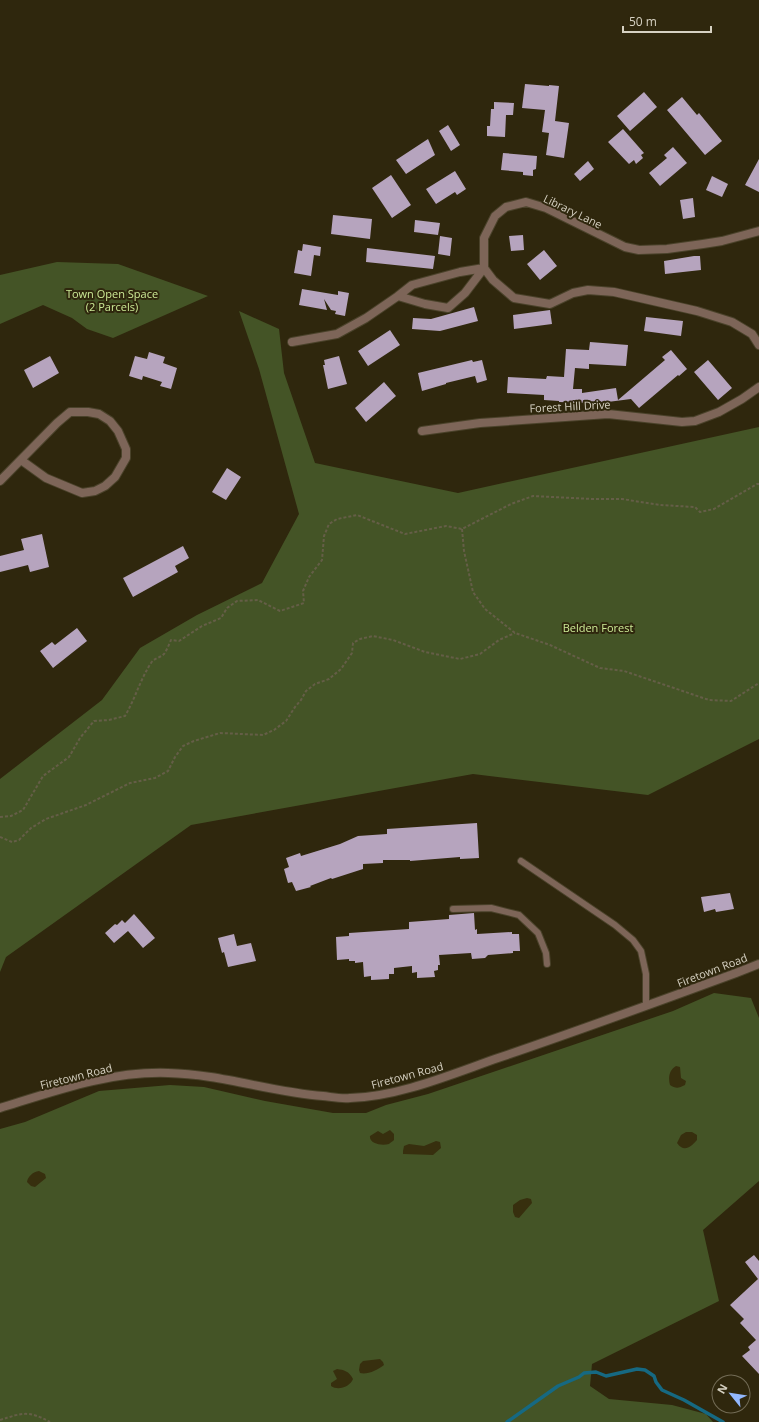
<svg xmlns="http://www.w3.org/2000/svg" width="759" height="1422" viewBox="0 0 759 1422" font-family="'Open Sans',sans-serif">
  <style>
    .green { fill: #445426 }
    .sand { fill: #372f0e }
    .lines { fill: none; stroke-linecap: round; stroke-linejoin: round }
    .stream { stroke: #166982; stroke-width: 3.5 }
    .building { fill: #b6a4be }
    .service-casing { stroke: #4a422a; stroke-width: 8 }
    .minor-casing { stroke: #4a422a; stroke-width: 10 }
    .tertiary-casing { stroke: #4a422a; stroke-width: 10 }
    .path { stroke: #655e47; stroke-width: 2; stroke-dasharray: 3 2; stroke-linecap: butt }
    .service { stroke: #7d6558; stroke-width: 6 }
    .minor { stroke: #7d6558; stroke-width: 8 }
    .tertiary { stroke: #7d6558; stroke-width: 8 }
    .labels { text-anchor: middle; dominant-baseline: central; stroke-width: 4; stroke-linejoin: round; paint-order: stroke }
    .street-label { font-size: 11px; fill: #d6d1c2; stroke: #2f270d }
    .park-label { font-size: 11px; fill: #ccea96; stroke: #2f270d }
  </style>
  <rect width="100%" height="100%" fill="#2f270d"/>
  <!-- green -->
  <path class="green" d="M57,262L118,264L208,296L113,338L87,329L72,318L43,305L0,324V275Z
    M239,311L279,329L284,373L315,463L458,493L759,427V739L648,795L473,774L191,825L6,957L0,972V779L102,700L140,648L197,615L262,583L299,514L259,369Z
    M714,993L751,998L759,1018V1181L703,1230L719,1301L592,1364L590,1386L609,1399L672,1405L706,1414L713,1422H0V1129L25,1122L99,1091L170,1085L204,1087L265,1101L333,1113H366L386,1105L428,1094L673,1011Z"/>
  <!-- sand -->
  <path class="sand" d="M676,1066L680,1067L681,1078L686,1081L685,1085C679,1088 676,1089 670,1085C668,1078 669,1070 676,1066Z
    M390,1130L394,1134V1140C393,1141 390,1143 389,1144C382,1146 369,1144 370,1136L378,1131L383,1134Z
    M686,1132H692L697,1135V1140C691,1147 684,1153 677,1143L681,1135Z
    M436,1141L440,1142L441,1148L433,1155L403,1154V1151L404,1146L409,1144L424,1146Z
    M39,1171L45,1174L46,1178L35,1187L31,1186L27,1182C28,1176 33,1172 39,1171Z
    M527,1198L531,1199L532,1203L519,1218L515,1217L513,1212V1205L520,1200Z
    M380,1359L383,1362L384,1365C378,1370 367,1375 360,1373L359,1370L360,1364L363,1361Z
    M337,1369C344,1370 349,1371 353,1379C350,1387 338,1391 331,1386V1383L337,1379L333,1371Z"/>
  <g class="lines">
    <!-- stream -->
    <path class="stream" d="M507,1422L558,1386L579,1377L584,1373L596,1372L606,1376L637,1369L645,1370L654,1376L656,1382L662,1390L684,1400L723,1422"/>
  </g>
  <!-- building -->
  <path class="building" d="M525,84L549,86V85L559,86L555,121L569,123L564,158L546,155L549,133L542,132L545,110L522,108Z
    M644,92L657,107L630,131L617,116Z
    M682,97L697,115L699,113L722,141L705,155L667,110Z
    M494,102L514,103L513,115H506L505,137L487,136V126H490L491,109H494Z
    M448,125L460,145L451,151L439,131Z
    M623,129L644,153L641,155L643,158L636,164L634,160L629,164L608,142Z
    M428,139L435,155L406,174L396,160Z
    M673,147L687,163L660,186L649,173L667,158L664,155Z
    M503,153L537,156L536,169L533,170V176L523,175V172L501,170Z
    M759,159V192L745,185Z
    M588,161L594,169L580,181L574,174Z
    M455,171L466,189L457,195L455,192L436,204L426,189Z
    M391,175L411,205L392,218L372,188Z
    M712,176L728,184L722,197L706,190Z
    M693,198L695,217L683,219L680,200Z
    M333,215L372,219L370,239L331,234Z
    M415,220L440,223L438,235L414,232Z
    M523,235L524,250L511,251L509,236Z
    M440,236L452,238L450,256L438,254Z
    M303,244L321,247L320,256L314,255L311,276L294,273L298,250L302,251Z
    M367,248L435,256L433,269L366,262Z
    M544,250L557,266L540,280L527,264Z
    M694,256H700L701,270L665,274L664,261Z
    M302,289L338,295V291L349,293L345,316L335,314L336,311L331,310L324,299L327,310L299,305Z
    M474,307L478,321L440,331L412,329L413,318L431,319Z
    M550,310L552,324L514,329L513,315Z
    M646,317L683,321L681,336L644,331Z
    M390,330L400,345L368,366L358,351Z
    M590,342L628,345L626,366L589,364V369L575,368L573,389H582V393L616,388L618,400L665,360L662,357L671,350L687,369L679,376L678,375L639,408L631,399L592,404V403L559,402V401L544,400V395L507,393L508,377L546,379L547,376L564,377L566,349L589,350Z
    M149,352L165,357L163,363L177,368L171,389L160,386L162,382L143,376L142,380L129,376L135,356L147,359Z
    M50,356L59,373L33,388L24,370Z
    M339,356L347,384L328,389L323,365H325L324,360Z
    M472,360L473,362L482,360L487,380L477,383L475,376L446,383V384L422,391L418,373Z
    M708,360L732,388L718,400L694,372Z
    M384,382L396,396L366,422L355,408Z
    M227,468L241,477L226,500L212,492Z
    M42,534L49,567L30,572L28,565L0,572V556L24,550L21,539Z
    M183,546L189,558L175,566L178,572L133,597L123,578Z
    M77,628L87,641L53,668L40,651L52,642L55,645Z
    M477,823L479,858L460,859V857L410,861V860H383V863L363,864V869L332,879L331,878L310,886L311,887L296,891L292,882L288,883L284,869L289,867L286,858L300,853L301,856L340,844L358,836L387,834V829Z
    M730,893L734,909L716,912L715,909L704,912L701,897Z
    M474,913L475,930L477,929V934L512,932V934H519L520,951H513V953L488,955L485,958L472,959L471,953L439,955L440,965H438V970L434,971L435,977L417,978V972L412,973V966L394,968V974H389V979L371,980V976L364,977L363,962L355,963V961H349V959L337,960L336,937L349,936V933L409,929V922L449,919V915Z
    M134,914L155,938L143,948L128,931L114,943L105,933L115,924L117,925L122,920L125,923Z
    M234,934L237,946L251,943L256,961L228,967L224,952L222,953L218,938Z
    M754,1255L759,1261V1374L742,1356L750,1350L748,1347L756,1340L740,1323L744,1319L730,1305L758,1279L745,1262Z"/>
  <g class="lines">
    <defs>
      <path id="service" d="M521,861L615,925L633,940L641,951L646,974V1006
        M453,909L491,908L519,915L538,933L546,953L547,964"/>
      <path id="minor" d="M759,231L722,241L703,244L667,249L639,250L625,247L546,208L526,202L506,207L495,216L484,238V268L493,280L514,298L550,304L573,293L588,290L614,292L697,311L732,322L752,334L759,345
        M398,296L425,304L448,308L465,293L484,268
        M292,342L337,334L366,318L398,296L412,285L460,272L484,268
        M422,431L480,423L608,414L682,422L695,421L719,412L742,399L759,387
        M0,481L57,423L70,412H88L99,414L110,421L118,431L126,449V458L115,477L105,486L95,491L82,493L46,478L21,460"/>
      <path id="tertiary" d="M0,1108C55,1091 110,1071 168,1073C220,1074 271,1092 323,1096C332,1097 341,1099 350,1098C398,1097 452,1074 498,1058C578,1031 657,1002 736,973L759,964"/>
    </defs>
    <!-- service casing -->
    <use href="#service" class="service-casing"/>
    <!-- minor casing -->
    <use href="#minor" class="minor-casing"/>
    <!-- tertiary casing -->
    <use href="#tertiary" class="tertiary-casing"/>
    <!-- path -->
    <path class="path" d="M462,529L464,551L473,592L485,609L515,633L550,645L600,668L624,671L709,700L731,701L759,683
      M0,817L11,816L23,810L43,776L69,757L80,738L94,721L109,720L125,716C135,699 140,680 151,663C154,658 160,658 164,654C167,650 169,644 171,640L179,641L202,626L221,618L227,608L237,601L258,600L280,611L304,603L303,591L309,577L322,560L324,536L329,524L337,519L357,515L405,534L446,526L462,529L511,504L533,496L592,499H622L660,505L695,507L700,512L714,509L757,484H759
      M0,837L12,842L19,840L31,828L46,819L86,805L130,783L155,778L168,771L175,757L183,746L194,741L220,733L263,735L274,730L286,721L295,707L301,700L306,691L315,684L329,679L341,669L352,653L353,643L360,639L373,636L393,640L425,652L460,659L480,654L499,640L515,633
      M0,1420C22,1413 28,1410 50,1422"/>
    <!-- service -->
    <use href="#service" class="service"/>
    <!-- minor -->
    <use href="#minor" class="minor"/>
    <!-- tertiary -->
    <use href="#tertiary" class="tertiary"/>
  </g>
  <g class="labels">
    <!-- street labels -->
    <g class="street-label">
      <text transform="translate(573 211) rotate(26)">Library Lane</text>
      <text transform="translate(570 406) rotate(-3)">Forest Hill Drive</text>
      <text transform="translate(712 970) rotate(-21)">Firetown Road</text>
      <text transform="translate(407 1075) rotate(-15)">Firetown Road</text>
      <text transform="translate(76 1076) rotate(-14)">Firetown Road</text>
    </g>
    <!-- park labels -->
    <g class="park-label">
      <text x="112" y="293">Town Open Space<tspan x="112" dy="13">(2 Parcels)</tspan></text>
      <text x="598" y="627">Belden Forest</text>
    </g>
  </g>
  <!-- north arrow -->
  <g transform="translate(731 1394) rotate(300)"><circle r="19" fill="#2f270d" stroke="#726b55"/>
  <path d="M0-3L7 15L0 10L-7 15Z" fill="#92b7fd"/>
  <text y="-6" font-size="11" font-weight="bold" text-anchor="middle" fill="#d6d1c2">N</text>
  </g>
  <!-- scale -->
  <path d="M623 26v6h88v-6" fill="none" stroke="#d6d1c2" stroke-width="2"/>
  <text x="629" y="26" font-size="12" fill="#d6d1c2" stroke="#2f270d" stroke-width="3" paint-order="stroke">50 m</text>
</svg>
